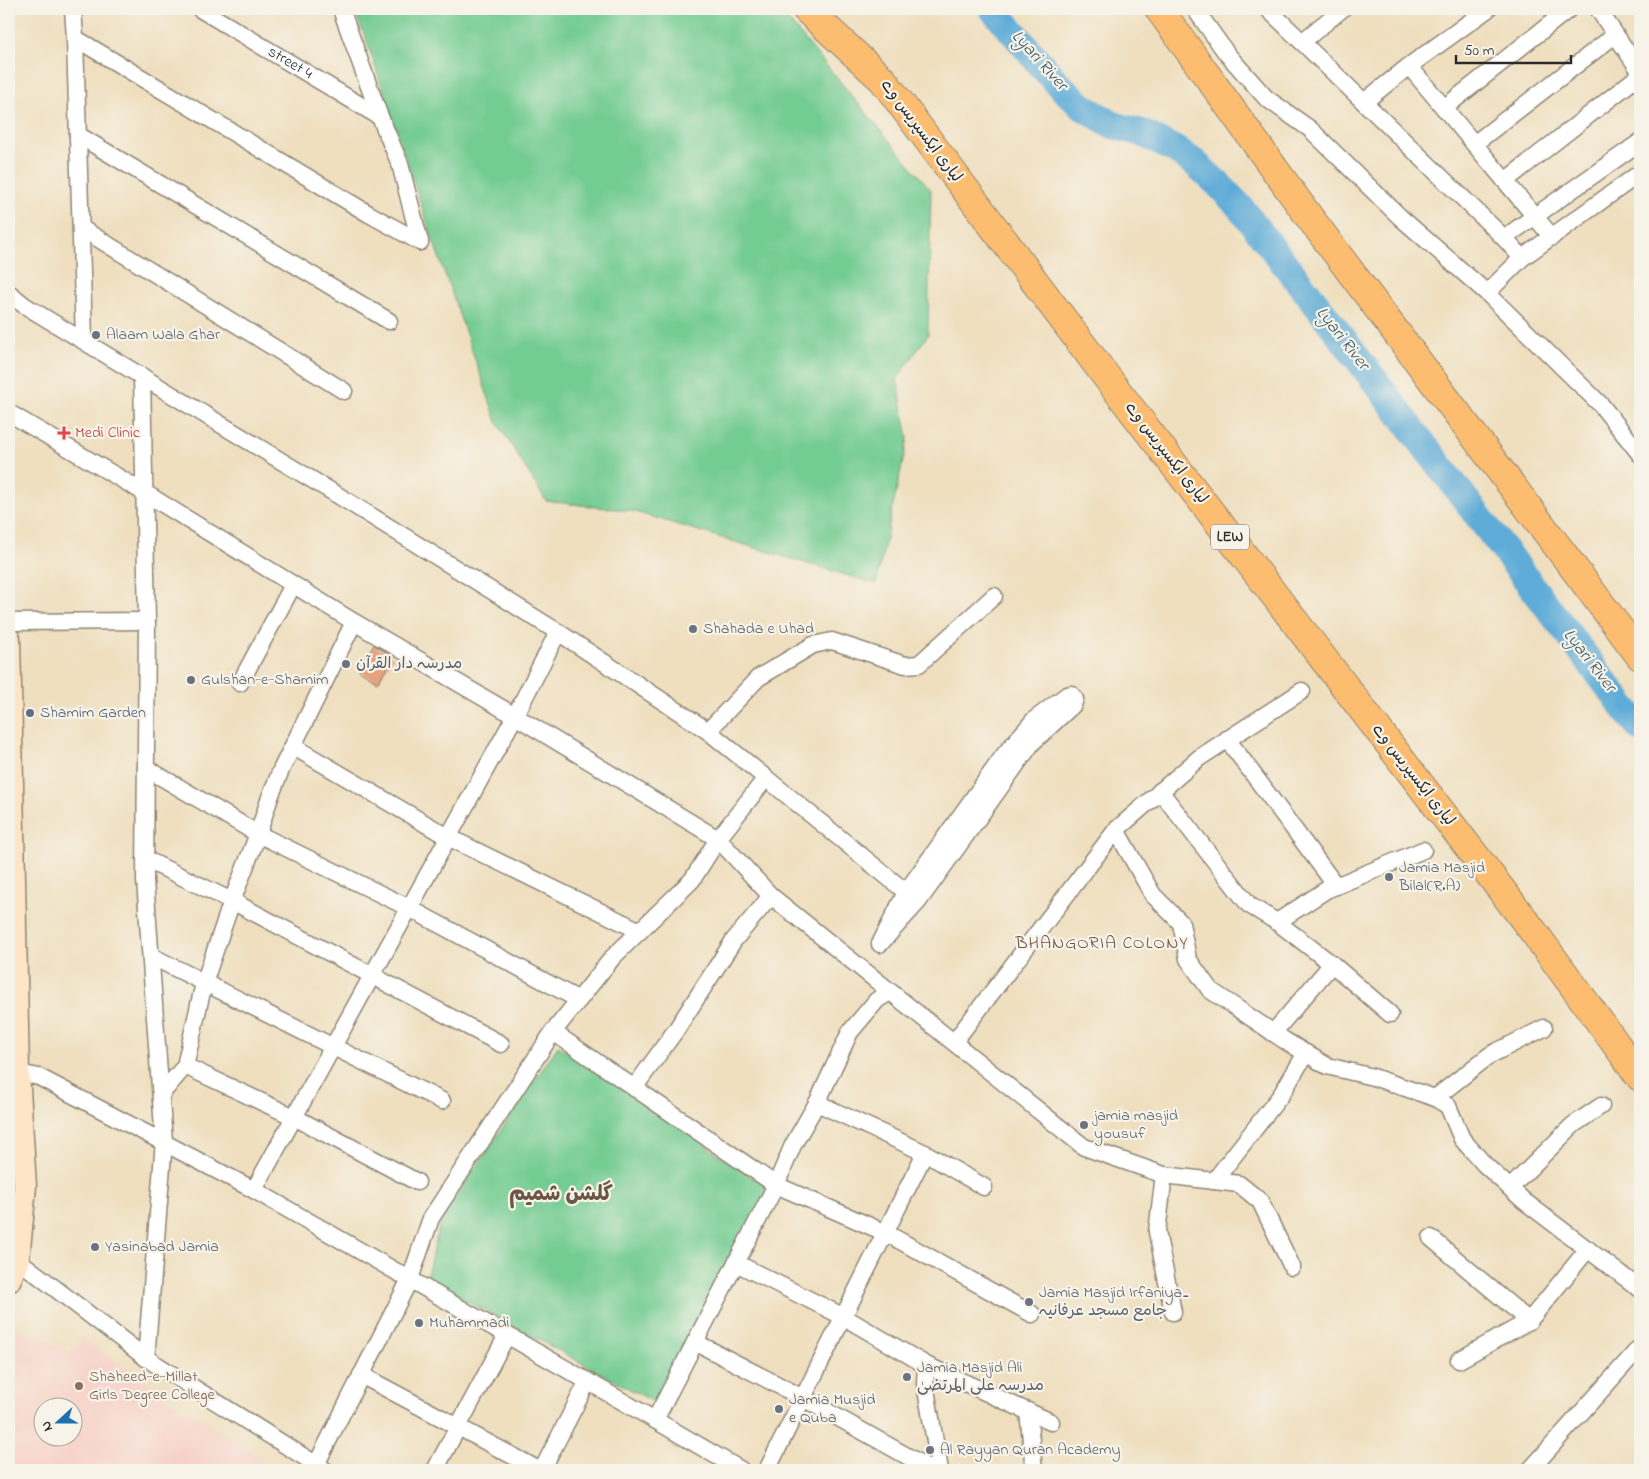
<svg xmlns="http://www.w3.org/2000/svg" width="1649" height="1479" viewBox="0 0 1649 1479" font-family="'Indie Flower','Playpen Sans Arabic',sans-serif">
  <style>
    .built { fill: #f7d1c8; fill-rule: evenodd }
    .green { fill: #73cc92; stroke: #4f7c5e }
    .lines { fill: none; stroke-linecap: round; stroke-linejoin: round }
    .river { stroke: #5facd8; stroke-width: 28 }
    .building { fill: #e7a27b }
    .minor-casing { stroke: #8d8575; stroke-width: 19 }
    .secondary-casing { stroke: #8d8575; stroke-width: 25 }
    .motorway-casing { stroke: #8d8575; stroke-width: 30 }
    .minor { stroke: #fff; stroke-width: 16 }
    .secondary { stroke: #fee5c5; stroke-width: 22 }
    .motorway { stroke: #fcbd6f; stroke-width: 28 }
    .worship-dot { fill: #6b7280; stroke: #f7f3e8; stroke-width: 2 }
    .health-dot { fill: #e0444e; stroke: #f7f3e8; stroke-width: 2 }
    .service-dot { fill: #5c6f8a; stroke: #f7f3e8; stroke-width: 2 }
    .education-dot { fill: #8d6e63; stroke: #f7f3e8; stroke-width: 2 }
    .labels { text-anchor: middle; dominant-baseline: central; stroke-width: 4.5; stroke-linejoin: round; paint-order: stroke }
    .shield { fill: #f7f3e8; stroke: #686764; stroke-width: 1 }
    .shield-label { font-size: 15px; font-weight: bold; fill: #2b2b2b }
    .street-label { font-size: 16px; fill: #2b2b2b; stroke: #f7f3e8 }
    .worship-label { font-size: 16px; fill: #5b616d; stroke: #f7f3e8; text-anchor: start }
    .health-label { font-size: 16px; fill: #be3a42; stroke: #f7f3e8; text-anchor: start }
    .service-label { font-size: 16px; fill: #4e5e75; stroke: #f7f3e8; text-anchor: start }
    .education-label { font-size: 16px; fill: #785e54; stroke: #f7f3e8; text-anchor: start }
    .water-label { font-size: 18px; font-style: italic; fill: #3d5868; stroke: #f7f3e8 }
    .neighbourhood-label { font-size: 18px; letter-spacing: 1px; fill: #6d5547; stroke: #f7f3e8 }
    .district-label { font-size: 21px; font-weight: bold; fill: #6d5547; stroke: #f7f3e8 }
  </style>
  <rect width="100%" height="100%" fill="#f7f3e8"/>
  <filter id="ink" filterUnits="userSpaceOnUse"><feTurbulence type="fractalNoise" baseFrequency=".02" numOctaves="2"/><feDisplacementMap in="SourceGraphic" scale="10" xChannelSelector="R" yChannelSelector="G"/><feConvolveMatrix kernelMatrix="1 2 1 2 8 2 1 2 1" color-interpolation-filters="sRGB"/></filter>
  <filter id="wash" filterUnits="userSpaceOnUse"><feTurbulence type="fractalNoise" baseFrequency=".0096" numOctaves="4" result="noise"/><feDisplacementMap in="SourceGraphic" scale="20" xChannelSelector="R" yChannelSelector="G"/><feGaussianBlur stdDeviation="1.12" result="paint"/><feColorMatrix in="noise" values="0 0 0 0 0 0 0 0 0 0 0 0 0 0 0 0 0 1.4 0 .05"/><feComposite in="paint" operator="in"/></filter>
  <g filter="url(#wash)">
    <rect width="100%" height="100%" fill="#efdfbf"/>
    <!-- built -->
    <path class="built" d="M12,1325L71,1353L83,1338L171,1401L264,1460L259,1470H9V1332ZM42,1406H72V1436H42Z"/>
    <!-- green -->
    <path class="green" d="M354,9H779L931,190L928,335L897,379L908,438L876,584L632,511L546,501L497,422L433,240L366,39Z
      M558,1046L771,1190L654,1402L426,1279L441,1219Z"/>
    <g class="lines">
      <!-- river -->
      <path class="river" d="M993,9L1056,82L1083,107L1113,125L1142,133L1174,149L1195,163L1218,184L1240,207L1320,309L1640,728"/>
    </g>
    <g id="blocks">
      <!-- building -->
      <path class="building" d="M374,645L393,657L378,683L359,671Z"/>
    </g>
  </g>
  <g filter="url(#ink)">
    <use href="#blocks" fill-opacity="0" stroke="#8d8575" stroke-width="1"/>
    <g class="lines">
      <defs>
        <g id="minor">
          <path d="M73,9L75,38L84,340"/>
          <path id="s1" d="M200,9L380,117"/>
          <path d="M341,9L380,117L400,164L420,242"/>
          <path d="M1195,9L1227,54L1266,98L1310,129L1400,217L1487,293L1601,405L1640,454"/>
          <path d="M1268,9L1504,238L1522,258"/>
          <path d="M1598,9L1640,71"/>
          <path d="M75,38L369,214L420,242"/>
          <path d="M1302,42L1342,9"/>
          <path d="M1409,66L1552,237"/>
          <path d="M1364,102L1409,66L1488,9"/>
          <path d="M1444,108L1569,9"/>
          <path d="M78,135L389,321"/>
          <path d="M1474,144L1615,35"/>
          <path d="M1505,181L1640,75"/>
          <path d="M81,228L344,391"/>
          <path d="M1504,238L1640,142"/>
          <path d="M9,293L24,305L339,496L558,632L708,731L766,778L718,839L692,880L613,957L553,1032L431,1218L410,1279L316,1465"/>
          <path d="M1487,293L1522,258L1640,173"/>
          <path d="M142,376L147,621L145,880L164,1142L146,1358"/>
          <path d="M9,413L145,493L354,622L515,716L718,839L771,896L1084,1147L1164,1175L1239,1184L1260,1201L1292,1267"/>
          <path d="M9,622L147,621"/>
          <path d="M240,683L293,585"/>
          <path d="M1071,694L1075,699L1073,705L1032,743L918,902L880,944L906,892L1004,755L1034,720L1067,695Z"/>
          <path d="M708,731L758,678L813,645L832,641L905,665L919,664L994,596"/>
          <path d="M1227,739L1336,886"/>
          <path d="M294,747L448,837L640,931"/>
          <path d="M146,768L258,834L409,908L579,1000"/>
          <path d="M766,778L906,892"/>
          <path d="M1160,791L1249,905L1277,922L1332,964L1390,1014"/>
          <path d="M1116,830L1153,895L1181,923L1188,959L1210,990L1284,1040L1327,1066L1373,1077L1435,1098L1448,1106L1462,1139L1484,1164L1524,1201L1640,1289"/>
          <path d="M145,859L232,901L501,1044"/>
          <path d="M1277,922L1326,890L1423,850"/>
          <path d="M151,956L442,1101"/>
          <path d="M890,992L877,1000L850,1032L817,1103L793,1145L776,1185L886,1233L1032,1314"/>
          <path d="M1273,1033L1332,964"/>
          <path d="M954,1042L1116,830L1199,758L1302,691"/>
          <path d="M185,1066L294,1117L417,1182"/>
          <path d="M18,1073L39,1077L254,1190L655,1420L776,1185L553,1032"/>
          <path d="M634,1088L676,1030L734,940L771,896"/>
          <path d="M162,1093L185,1066L204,983L232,901L258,834L270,797L281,770L354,622"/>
          <path d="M1435,1098L1490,1055L1544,1028"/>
          <path d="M817,1103L925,1153L984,1187"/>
          <path d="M1164,1175L1157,1232L1173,1312"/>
          <path d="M1214,1181L1281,1095L1306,1053"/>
          <path d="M1510,1188L1573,1125L1601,1106"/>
          <path d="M254,1190L515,716L558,632"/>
          <path d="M1431,1238L1529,1321"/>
          <path d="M18,1260L146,1358L325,1470"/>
          <path d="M736,1263L844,1317L926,1365L1051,1422"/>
          <path d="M695,1342L803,1398L932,1470"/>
          <path d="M1459,1360L1529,1321L1588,1249"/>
          <path d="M926,1365L925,1384L940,1470"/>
          <path d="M361,1375L539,1470"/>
          <path d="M1028,1411L1034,1470"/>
          <path d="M655,1420L741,1470"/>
          <path d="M435,1470L507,1335"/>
          <path d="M542,1470L588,1381"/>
          <path d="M767,1470L925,1153"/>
          <path d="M1530,1470L1640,1347"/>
        </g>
        <path id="secondary" d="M9,639L18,1073L25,1186L18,1260L9,1281"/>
        <path id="motorway" d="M806,9L883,80L1105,375L1533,931L1640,1077
          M1159,9L1307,214L1640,656"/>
      </defs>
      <!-- minor casing -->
      <use href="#minor" class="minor-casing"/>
      <!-- secondary casing -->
      <use href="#secondary" class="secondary-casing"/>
      <!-- motorway casing -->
      <use href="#motorway" class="motorway-casing"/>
      <!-- minor -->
      <use href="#minor" class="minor"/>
      <!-- secondary -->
      <use href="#secondary" class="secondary"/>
      <!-- motorway -->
      <use href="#motorway" class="motorway"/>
    </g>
  </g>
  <!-- markers -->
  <g class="worship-dot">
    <circle cx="96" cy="335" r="5"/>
    <circle cx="693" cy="629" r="5"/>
    <circle cx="346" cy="664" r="5"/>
    <circle cx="191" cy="680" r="5"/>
    <circle cx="1389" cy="877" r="5"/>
    <circle cx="1084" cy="1125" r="5"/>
    <circle cx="95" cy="1247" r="5"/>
    <circle cx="1029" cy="1302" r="5"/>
    <circle cx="419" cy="1323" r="5"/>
    <circle cx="907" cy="1377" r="5"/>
    <circle cx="779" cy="1409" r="5"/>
    <circle cx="930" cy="1450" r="5"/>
  </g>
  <path class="health-dot" d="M61.5 425.5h5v5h5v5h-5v5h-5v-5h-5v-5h5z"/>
  <circle class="service-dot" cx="30" cy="713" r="5"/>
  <circle class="education-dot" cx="79" cy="1386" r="5"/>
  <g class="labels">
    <!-- shield labels -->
    <rect class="shield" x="1211" y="524.5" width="38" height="25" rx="4"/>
    <g class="shield-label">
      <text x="1230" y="537">LEW</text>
    </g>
    <!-- street labels -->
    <g class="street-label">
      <text stroke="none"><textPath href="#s1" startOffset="105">street 4</textPath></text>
      <text transform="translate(921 131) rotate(53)">لیاری ایکسپریس وے</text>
      <text transform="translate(1166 453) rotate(52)">لیاری ایکسپریس وے</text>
      <text transform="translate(1413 775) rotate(52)">لیاری ایکسپریس وے</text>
    </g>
    <!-- worship labels -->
    <g class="worship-label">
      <text x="106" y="335">Alaam Wala Ghar</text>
      <text x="703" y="629">Shahada e Uhad</text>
      <text x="356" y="664">مدرسہ دار القرآن</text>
      <text x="201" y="680">Gulshan-e-Shamim</text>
      <text x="1399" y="868">Jamia Masjid<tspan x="1399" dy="18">Bilal(R.A)</tspan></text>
      <text x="1094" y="1116">jamia masjid<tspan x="1094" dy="18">yousuf</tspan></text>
      <text x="105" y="1247">Yasinabad Jamia</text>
      <text x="1039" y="1293">Jamia Masjid Irfaniya۔<tspan x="1039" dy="18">جامع مسجد عرفانیہ</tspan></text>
      <text x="429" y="1323">Muhammadi</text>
      <text x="917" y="1368">Jamia Masjid Ali<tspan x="917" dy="18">مدرسہ علی المرتضیٰ</tspan></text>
      <text x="789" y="1400">Jamia Musjid<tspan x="789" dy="18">e Quba</tspan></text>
      <text x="940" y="1450">Al Rayyan Quran Academy</text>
    </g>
    <!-- health labels -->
    <g class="health-label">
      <text x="75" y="433">Medi Clinic</text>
    </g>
    <!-- service labels -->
    <g class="service-label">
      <text x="40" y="713">Shamim Garden</text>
    </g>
    <!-- education labels -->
    <g class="education-label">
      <text x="89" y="1377">Shaheed-e-Millat<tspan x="89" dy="18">Girls Degree College</tspan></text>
    </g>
    <!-- water labels -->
    <g class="water-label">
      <text transform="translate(1039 61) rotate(48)">Lyari River</text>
      <text transform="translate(1342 339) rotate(52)">Lyari River</text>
      <text transform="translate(1589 661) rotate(52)">Lyari River</text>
    </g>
    <!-- neighbourhood labels -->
    <g class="neighbourhood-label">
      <text x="1102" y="944">BHANGORIA COLONY</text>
    </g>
    <!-- district labels -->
    <g class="district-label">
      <text x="561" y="1195">گلشن شمیم</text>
    </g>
  </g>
  <!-- margin -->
  <rect width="1649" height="1479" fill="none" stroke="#f7f3e8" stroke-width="30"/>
  <!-- north arrow -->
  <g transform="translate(58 1422) rotate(249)"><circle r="24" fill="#f7f3e8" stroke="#a5a39c"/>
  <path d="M0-4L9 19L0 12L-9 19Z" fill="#1f6fb2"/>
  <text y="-8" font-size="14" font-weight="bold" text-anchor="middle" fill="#2b2b2b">N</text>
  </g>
  <!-- scale -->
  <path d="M1456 55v8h115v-8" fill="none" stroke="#2b2b2b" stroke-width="2.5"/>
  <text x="1464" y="55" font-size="15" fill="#2b2b2b" stroke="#f7f3e8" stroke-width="4" paint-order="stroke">50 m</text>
</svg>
